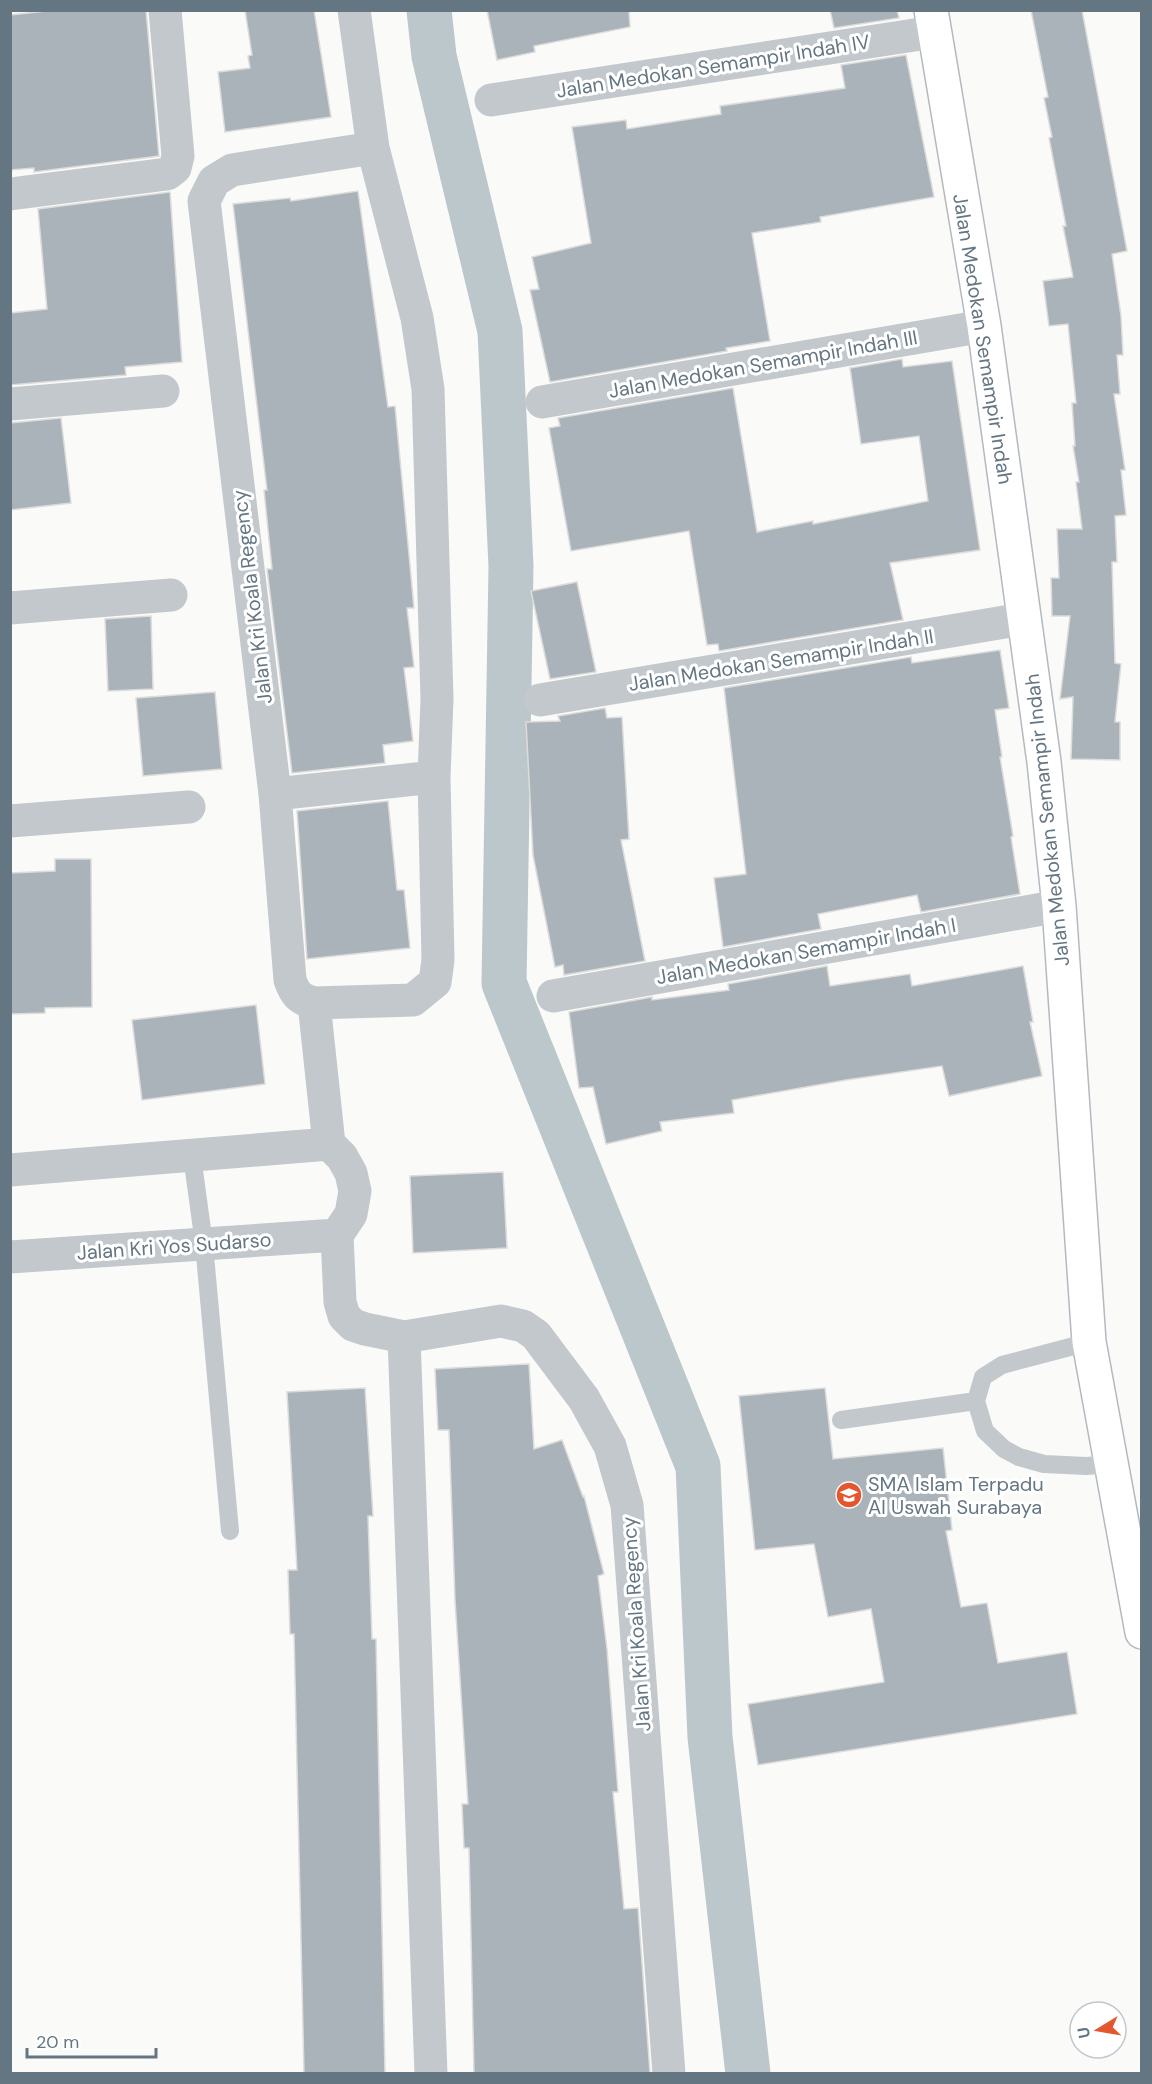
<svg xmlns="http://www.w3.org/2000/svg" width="1152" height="2084" viewBox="0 0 1152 2084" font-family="'DM Sans',sans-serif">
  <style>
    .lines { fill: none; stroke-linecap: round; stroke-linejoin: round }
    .canal { stroke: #bbc7cb; stroke-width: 45 }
    .building { fill: #aab3b9; stroke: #dcdcda; stroke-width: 1.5 }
    .secondary-casing { stroke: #b3babf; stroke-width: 36 }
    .lane { stroke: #c3c8cc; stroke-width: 18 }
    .street { stroke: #c3c8cc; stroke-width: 33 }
    .secondary { stroke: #fff; stroke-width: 33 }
    .labels { text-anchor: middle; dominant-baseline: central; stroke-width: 6; stroke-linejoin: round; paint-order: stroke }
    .street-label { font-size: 20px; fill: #657683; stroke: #fff }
    .poi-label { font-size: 20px; fill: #657683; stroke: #fff; text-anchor: start }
  </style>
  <rect width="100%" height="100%" fill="#fafaf8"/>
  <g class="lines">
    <!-- canal -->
    <path class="canal" d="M429,10L434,56L500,331L511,566L504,983L698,1466L710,1737L748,2074"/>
  </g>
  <!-- building -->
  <path class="building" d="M56,10H146L159,156L34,172V168L10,170V15Z
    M245,10H314L331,117L225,132L218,72L250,68L248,56L252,55Z
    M487,10H629L630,27L534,46L535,52L497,60Z
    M830,10H897L899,18L834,28Z
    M1031,10H1082L1127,251L1112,254L1121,316L1123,355H1117L1120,394H1114L1125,470H1121L1126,515L1115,516L1117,562H1112L1115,663L1121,664L1115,722H1120V760L1071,759L1073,697L1060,699L1070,616H1052L1051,578H1059L1057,529H1082L1076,482H1079L1073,446H1075L1072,403H1076L1068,324L1049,326L1043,281L1073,277L1063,226H1066L1049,138L1052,137L1044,98L1048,97Z
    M906,55L934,197L820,217L821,222L752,233L770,341L726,348L727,351L550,382L530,290L539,289L532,257L591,243L572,127L626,120L627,129L721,114L720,106L845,88L841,65Z
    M358,191L388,407L395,406L414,608H407L414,667L404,668L413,741L383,745L385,763L292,773L268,577L267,569H272L264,490H267L233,204L290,198L291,201Z
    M170,192L182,362L125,367L126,375L10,385V313L47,309L38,209Z
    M902,359L903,367L952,361L980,550L890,563L903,620L719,651L718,644L707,645L689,531L571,551L549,428L560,426L558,418L733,388L757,532L813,521V524L928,501L919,436L861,444L850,368Z
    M61,418L71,503L10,510V423Z
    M577,582L596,672L550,679L531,591Z
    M151,616L153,689L108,691L105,619Z
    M1000,650L1009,708L995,710L1002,757H1000L1013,836L1011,837L1020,894L921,912L917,895L818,914L821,929L723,947L714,878L746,874L724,688L911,657L912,663Z
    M215,692L222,769L143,776L136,698Z
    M605,708L607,718L622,717L629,839L621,840L645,961L564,975L563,965L555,967L533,855L526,722L560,721L558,716Z
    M388,801L397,890H404L410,948L307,959L297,811Z
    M55,859H91L92,1007L45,1008V1013L10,1014V873L55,871Z
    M827,966L830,986L910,974L912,986L1023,966L1033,1022H1030L1042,1076L949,1096L942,1066L846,1080L732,1100L734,1113L660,1122L662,1131L606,1144L593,1087L579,1088L569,1012L652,997V1000L729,990L728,984Z
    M256,1005L265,1084L142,1100L132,1020Z
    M503,1172L507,1248L413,1253L410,1176Z
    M529,1364L534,1449L562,1440L583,1497L584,1496L604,1574L598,1576L607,1649L618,1792H613L624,1909L638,1908L650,2073H474L469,1848H464L462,1804H468L455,1600L449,1430H438L435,1369Z
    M365,1388L373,1516H368L372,1639H376L385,2073H304L294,1634H290L288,1570H297L287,1392Z
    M825,1388L833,1459L943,1448L952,1530L946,1531L961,1607L987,1603L998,1663L1067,1652L1077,1714L758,1765L748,1704L884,1682L871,1609L828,1617L814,1544L755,1550L739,1396Z"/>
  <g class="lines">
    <defs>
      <path id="secondary" d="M931,10L984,326L1044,762L1059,906L1089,1342L1142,1632"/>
    </defs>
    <!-- secondary casing -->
    <use href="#secondary" class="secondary-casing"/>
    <!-- lane -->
    <path class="lane" d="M192,1156L204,1244L230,1531
      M1089,1342L1002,1365L983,1377L976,1401L985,1431L1004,1449L1019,1457L1044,1464L1086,1466L1111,1464
      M841,1420L976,1401"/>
    <!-- street -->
    <path class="street" d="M354,10L373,148L417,318L428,389L437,699L434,777L438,960L435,982L413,1000L314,1003C299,999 295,994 290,980L275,794L204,201L214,181L232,170L373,148
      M491,100L934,32
      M10,194L167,174L175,168L178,156L165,10
      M542,402L984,326
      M10,404L163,391
      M10,608L171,595
      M540,700L1023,619
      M275,794L434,777
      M10,821L189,807
      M553,996L1059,906
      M314,1003L329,1144L342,1157L351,1173L355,1191L351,1214L337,1235L340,1302L344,1316L353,1325L365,1329L404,1337L431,2074
      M10,1170L329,1144
      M10,1257L337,1235
      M404,1337L501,1321L523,1326L536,1335L584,1399L610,1446L627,1505L669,2074"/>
    <!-- secondary -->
    <use href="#secondary" class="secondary"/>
  </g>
  <!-- icons -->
  <defs>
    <symbol id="school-disc" viewBox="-11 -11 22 22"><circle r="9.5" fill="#e4572e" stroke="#fff"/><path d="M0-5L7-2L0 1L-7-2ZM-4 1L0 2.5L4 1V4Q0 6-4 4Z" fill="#fff"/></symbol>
  </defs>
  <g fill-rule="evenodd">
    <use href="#school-disc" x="834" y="1480" width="30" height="30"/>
  </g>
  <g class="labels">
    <!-- street labels -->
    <g class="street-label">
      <text transform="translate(713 66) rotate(-9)">Jalan Medokan Semampir Indah IV</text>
      <text transform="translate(983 339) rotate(81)">Jalan Medokan Semampir Indah</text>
      <text transform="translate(763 364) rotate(-10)">Jalan Medokan Semampir Indah III</text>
      <text transform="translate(252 597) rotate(-97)">Jalan Kri Koala Regency</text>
      <text transform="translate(781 660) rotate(-9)">Jalan Medokan Semampir Indah II</text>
      <text transform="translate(1047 820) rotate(-96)">Jalan Medokan Semampir Indah</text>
      <text transform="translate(806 951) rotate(-10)">Jalan Medokan Semampir Indah I</text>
      <text transform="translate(174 1246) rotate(-4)">Jalan Kri Yos Sudarso</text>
      <text transform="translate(636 1624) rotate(-94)">Jalan Kri Koala Regency</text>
    </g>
    <!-- poi labels -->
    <g class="poi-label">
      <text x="868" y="1484">SMA Islam Terpadu<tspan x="868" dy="23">Al Uswah Surabaya</tspan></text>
    </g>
  </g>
  <!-- border -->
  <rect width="1152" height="2084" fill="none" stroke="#657683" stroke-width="24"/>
  <!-- north arrow -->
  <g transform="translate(1098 2030) rotate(259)"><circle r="28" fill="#ffffff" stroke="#c1c8cd" stroke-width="1.5"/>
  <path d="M0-4.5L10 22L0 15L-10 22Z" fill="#e4572e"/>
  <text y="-9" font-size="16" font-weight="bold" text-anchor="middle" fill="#657683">U</text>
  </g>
  <!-- scale -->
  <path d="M27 2048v9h129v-9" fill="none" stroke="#657683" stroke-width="3"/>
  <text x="36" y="2048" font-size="18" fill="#657683" stroke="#ffffff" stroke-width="4.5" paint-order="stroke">20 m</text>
</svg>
